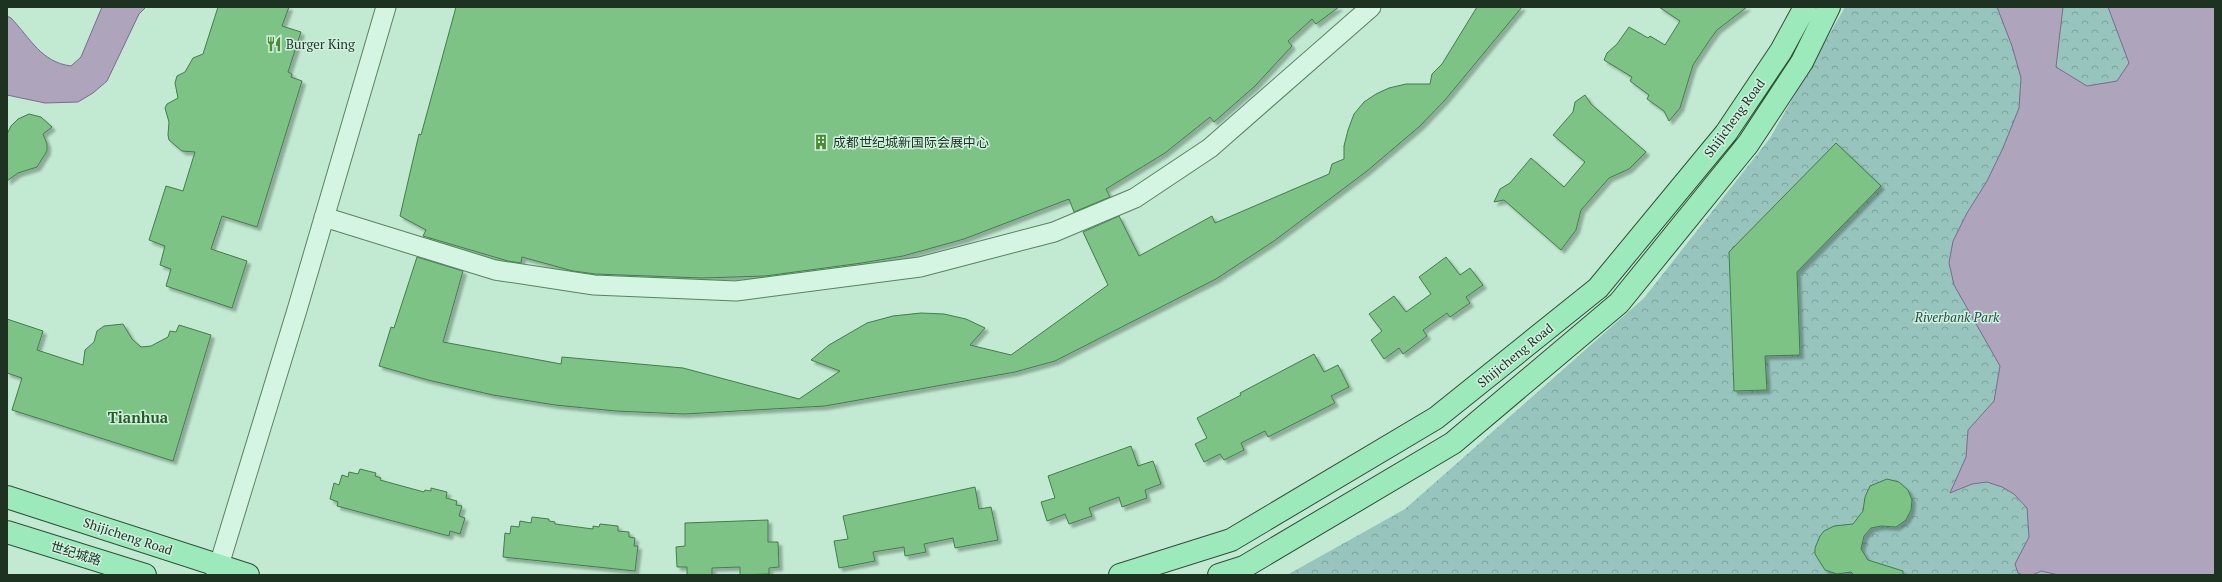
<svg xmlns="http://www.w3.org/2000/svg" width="2222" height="582" viewBox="0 0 2222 582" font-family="'PT Serif','Noto Sans SC',serif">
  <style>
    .park { fill: url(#park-crowns) }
    .water { fill: #aea4bc; stroke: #7a6c89 }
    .building { fill: #7bc385; stroke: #437d4a; filter: url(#shadow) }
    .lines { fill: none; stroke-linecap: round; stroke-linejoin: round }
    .minor-casing { stroke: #5b8164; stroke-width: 21 }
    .major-casing { stroke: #2f4f35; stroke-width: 24 }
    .minor { stroke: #d4f5e2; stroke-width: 19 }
    .major { stroke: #9ce9bc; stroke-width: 22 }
    .labels { text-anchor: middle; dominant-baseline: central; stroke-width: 3; stroke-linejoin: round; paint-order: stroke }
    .poi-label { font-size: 13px; fill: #1e3222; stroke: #d0f1df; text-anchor: start }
    .street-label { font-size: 13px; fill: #1e3222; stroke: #d0f1df }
    .park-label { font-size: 13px; font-style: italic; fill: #264c4b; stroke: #d0f1df }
    .quarter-label { font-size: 15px; font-weight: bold; fill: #255a21; stroke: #d0f1df }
  </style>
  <defs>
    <pattern id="park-crowns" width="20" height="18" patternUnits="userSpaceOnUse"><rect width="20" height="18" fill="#97c5be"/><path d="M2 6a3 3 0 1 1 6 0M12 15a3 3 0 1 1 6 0" fill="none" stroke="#7ba19a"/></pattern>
    <filter id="shadow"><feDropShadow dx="3.5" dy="3.5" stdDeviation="1" flood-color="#0004"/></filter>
  </defs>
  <rect width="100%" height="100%" fill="#c2e9d2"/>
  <!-- park -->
  <path class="park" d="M1845,7H2215V575H1287L1405,509L1644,298L1770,138Z"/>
  <!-- water -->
  <path class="water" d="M102,7H146L139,14L107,81L93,93L78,102L45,103L7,95V16L11,18C31,39 41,62 71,66L81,57Z
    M1997,7H2063L2056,67L2087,86L2117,81L2129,63L2108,7H2215V575H2059L2041,571C2034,575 2026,577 2018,573L2015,564L2029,537L2027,508L2014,494L2002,487L1987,482L1972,484L1950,493L1966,457L1968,430L1994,401L2000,366L1954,285L1949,263L1953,241L1967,213L1987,181L2003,148L2019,108L2021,78L2012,46Z"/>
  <!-- building -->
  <path class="building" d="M218,7H289L282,26L301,32L288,72L292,74L291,77L302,81L257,227L222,216L211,249L247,261L232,308L166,286L171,269L160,265L165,246L149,240L166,186L183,191L195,152L182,151L169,140L168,135L169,122L165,108L167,104L178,98L175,83L177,76L185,72L193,58L203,54Z
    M456,7H1339L1316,24L1312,19L1288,41L1292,46L1255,86L1214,122L1210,117L1165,153L1106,189L1110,197L1074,212L1069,199L964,239L903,256L862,263L765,276L702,278L595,274L573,271L522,257L521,263L508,261L423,236L426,230L400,216L419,134L421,135Z
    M1477,7H1522L1445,100L1420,126L1367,171L1274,241L1216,279L1055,361L1015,372L825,406L684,414L616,411L555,405L493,395L428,380L379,366L391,327L394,328L417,257L463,271L443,342L561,364L562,357L683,368L799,399L840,371L811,360L829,345L867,323L893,316L921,313L944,314L966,319L985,328L970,345L1011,355L1108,285L1083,232L1119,216L1139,256L1212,216L1215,223L1329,174L1332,164L1344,159V146L1348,130L1354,114L1364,102L1376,94L1389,88L1406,84H1430L1432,74L1442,64Z
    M1659,7H1747L1717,30L1709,41L1693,65L1680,108L1669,121L1664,111L1647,99L1649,95L1630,81L1632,77L1604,60L1607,53L1617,44L1629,27L1648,38L1650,36L1665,45L1680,21Z
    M1585,95L1591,104L1646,152L1629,169L1609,178L1581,210L1576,230L1561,250L1504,200L1494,202L1500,189L1510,183L1531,158L1564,187L1585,162L1553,135L1573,112L1575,102Z
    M29,114L41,117L52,127L43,134L47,144V151L37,167L18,173L7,181V134L11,126L18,119Z
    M1836,143L1881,186L1797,272L1800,355L1765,356L1767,390L1734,391L1729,252Z
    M1446,257L1460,275L1470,268L1483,285L1466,297L1470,303L1450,317L1447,313L1423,330L1427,336L1403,354L1399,348L1384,359L1371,340L1382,331L1369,314L1394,296L1406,312L1431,294L1419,277Z
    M7,319L43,331L37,350L83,365L85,350L94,342L97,331L104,326L123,324L132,339L141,347L151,346L168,337L170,331L176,332L179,325L211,335L173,461L12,410L22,378L7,373Z
    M1314,354L1324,372L1338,365L1349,387L1331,396L1335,403L1268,437L1265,431L1241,443L1244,450L1224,460L1220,454L1204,462L1195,444L1207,438L1197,418L1241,395L1240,393Z
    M1131,446L1138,466L1153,461L1161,484L1145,490L1147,498L1122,507L1119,497L1089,508L1092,516L1069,524L1065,514L1047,521L1041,502L1055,498L1048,476Z
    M360,469L376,473L375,476L381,478L380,480L424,492L425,490L431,491V488L447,492L446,498L457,501L456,505L462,506L459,516L465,518L460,534L450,531L449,536L337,506L338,502L330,499L334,483L339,485L342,475L348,477L349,472L358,474Z
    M1887,479L1899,482L1908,490L1912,500L1911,510L1906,520L1896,527L1881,526L1871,528L1864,536L1861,549L1868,560L1903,571V575H1854L1851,572L1837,574L1825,570L1815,554V548L1820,536L1824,531L1834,526L1853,524L1863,511L1865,497L1870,486Z
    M975,487L979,509L991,507L998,540L955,548L953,538L924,544L926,552L905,556L904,547L873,552L875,561L839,568L834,541L848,539L843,516Z
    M532,517L549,519V521L555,522V524L593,529V526L599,527L600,524L618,526V531L629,532V537L635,538L634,546H638L635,571L503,557L505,533L510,534L511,526L519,527L520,521L531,523Z
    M768,520V542H778L779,567L769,568V574L740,575V567L712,568V575H687V567H677L676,547L685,546V523Z"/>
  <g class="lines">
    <defs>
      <path id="minor" d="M324,217L495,270L594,285L736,291L920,267L1054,232L1135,198L1210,148L1371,7
        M216,575L297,310L386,7"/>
      <path id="major" d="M7,497L248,575
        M7,532L145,575
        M1120,575L1231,540L1436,418L1598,288L1726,133L1781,51L1805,7
        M1219,575L1244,567L1453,443L1619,303L1748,144L1802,62L1829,7"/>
    </defs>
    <!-- minor casing -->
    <use href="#minor" class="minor-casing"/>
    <!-- major casing -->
    <use href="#major" class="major-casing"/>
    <!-- minor -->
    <use href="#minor" class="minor"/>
    <!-- major -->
    <use href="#major" class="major"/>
  </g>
  <!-- icons -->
  <defs>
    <symbol id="restaurant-bare" viewBox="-9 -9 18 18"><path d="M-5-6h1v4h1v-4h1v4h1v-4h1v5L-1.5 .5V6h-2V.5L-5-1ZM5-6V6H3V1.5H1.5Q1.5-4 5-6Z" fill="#4a8a31" stroke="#d0f1df" stroke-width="2.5" paint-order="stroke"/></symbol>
    <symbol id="building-bare" viewBox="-9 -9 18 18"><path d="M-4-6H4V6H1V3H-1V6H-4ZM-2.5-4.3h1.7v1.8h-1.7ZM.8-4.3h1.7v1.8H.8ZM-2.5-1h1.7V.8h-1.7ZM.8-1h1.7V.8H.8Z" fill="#4a8a31" stroke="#d0f1df" stroke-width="2.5" paint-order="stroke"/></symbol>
  </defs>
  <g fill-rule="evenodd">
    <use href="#restaurant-bare" x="263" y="33" width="22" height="22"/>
    <use href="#building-bare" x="810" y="131" width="22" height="22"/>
  </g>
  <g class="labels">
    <!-- poi labels -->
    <g class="poi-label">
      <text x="286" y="44">Burger King</text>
      <text x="833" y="142">成都世纪城新国际会展中心</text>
    </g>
    <!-- street labels -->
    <g class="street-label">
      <text transform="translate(1734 118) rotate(-54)">Shijicheng Road</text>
      <text transform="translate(1515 355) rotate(-39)">Shijicheng Road</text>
      <text transform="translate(128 536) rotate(18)">Shijicheng Road</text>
      <text transform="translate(76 553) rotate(17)">世纪城路</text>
    </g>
    <!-- park labels -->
    <g class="park-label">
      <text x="1957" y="317">Riverbank Park</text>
    </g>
    <!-- quarter labels -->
    <g class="quarter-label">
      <text x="138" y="417">Tianhua</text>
    </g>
  </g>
  <!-- border -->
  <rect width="2222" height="582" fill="none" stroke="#1e3222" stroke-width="16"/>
</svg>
